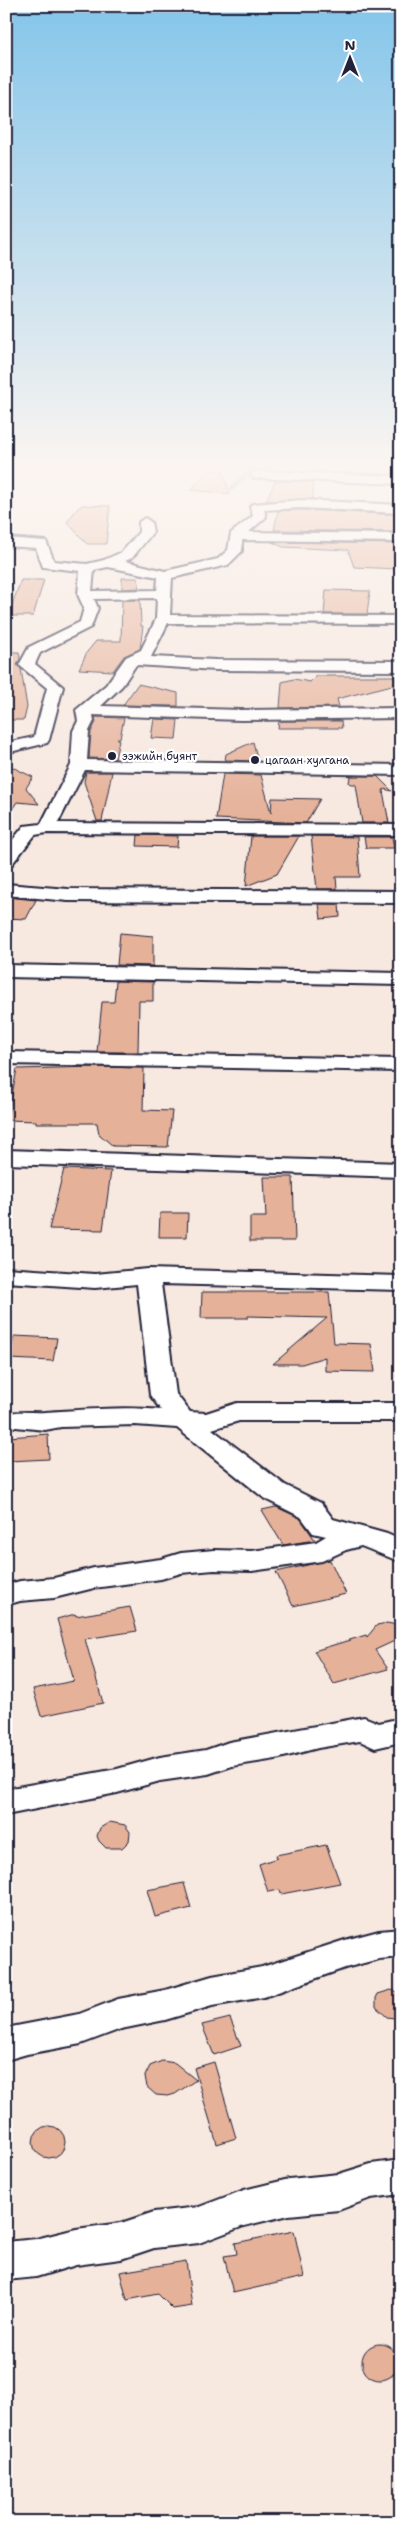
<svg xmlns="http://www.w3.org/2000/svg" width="407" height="2528" viewBox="0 0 407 2528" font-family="'Shantell Sans',sans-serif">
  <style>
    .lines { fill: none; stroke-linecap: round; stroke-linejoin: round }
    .stream { stroke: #6393a5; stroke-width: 4.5 }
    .building { fill: #e5b199; stroke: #22223b }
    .minor-casing { stroke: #22223b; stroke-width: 4 }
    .minor { fill: #fff; fill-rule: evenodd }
    .poi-dot { fill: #22223b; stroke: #fff; stroke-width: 2 }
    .labels { text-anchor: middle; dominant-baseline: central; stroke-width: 4.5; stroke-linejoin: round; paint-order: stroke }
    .far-poi-label { font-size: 11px; fill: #22223b; stroke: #fff; text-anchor: start }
  </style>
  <rect width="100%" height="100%" fill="#f7e8e0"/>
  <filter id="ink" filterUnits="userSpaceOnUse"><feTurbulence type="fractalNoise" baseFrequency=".02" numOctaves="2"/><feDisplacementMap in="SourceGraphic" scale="10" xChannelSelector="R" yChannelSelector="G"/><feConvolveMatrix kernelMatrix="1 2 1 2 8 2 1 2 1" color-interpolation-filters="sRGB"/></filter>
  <g filter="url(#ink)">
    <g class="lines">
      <!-- stream -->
      <path class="stream" d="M232,488L252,469L253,463"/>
    </g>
    <!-- building -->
    <path class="building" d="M222,469L230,494L191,490L207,472Z
      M275,481L313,482V499L266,501Z
      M82,505L110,506L106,544H87L67,522L77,509Z
      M301,510L401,515V532L274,530L278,511Z
      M272,542L397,544V569L354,567L348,550L283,547Z
      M122,578H138L139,588L122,589Z
      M21,580H44L33,616H8Z
      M326,590L370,591L367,614H324Z
      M122,600H140L141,626H143L140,649L124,656L113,671L79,669L87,652L96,641H121Z
      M6,652H19L20,659L17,665L21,669L27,707L24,720H6Z
      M316,676H395L396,684L337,699L339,707L280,708L282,682L294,679L310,682Z
      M138,684L178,693V706L123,705Z
      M95,717L124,718L120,738H117L119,740L115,759L89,758L91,732L96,722Z
      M154,719L178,720L176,739L151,738Z
      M279,721H341L342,728H278Z
      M253,742L258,761L225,760L226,754Z
      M6,761L10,766L33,777L26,788L39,804L17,802L6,818Z
      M86,772H112L102,821H97L84,782Z
      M223,774L261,775L271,813L272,798L320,799L306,823L216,819Z
      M350,776H377L392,791L384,789L383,791L389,823H362L356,785L349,783Z
      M138,835L178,836L177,847L137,846Z
      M251,836H299L277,874L246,886Z
      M311,836L357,837L360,877H336L337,889H317Z
      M364,837H392L394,848H366Z
      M6,897L36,900L26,919L6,918Z
      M319,904H339L340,917L321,919Z
      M120,933L153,936V966L117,965Z
      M116,981L153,982V1001H139L138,1052H97L102,1002H114Z
      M95,1067L144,1068L143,1110L172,1111L168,1147L113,1146L99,1134L97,1123H36V1121L7,1120L17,1069Z
      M64,1169L111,1171L103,1230L49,1229Z
      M264,1177H293L295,1241H250V1217H266Z
      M160,1213H188L187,1237H159Z
      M202,1292H329L334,1343L371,1344L375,1372L325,1371V1357L302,1364H273L327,1318L248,1316V1318H201Z
      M14,1336L57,1338L53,1361L9,1359Z
      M48,1434L49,1459L9,1461V1437Z
      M276,1507L300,1518L315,1540L283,1545L262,1510Z
      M330,1560L346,1594L293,1606L276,1572Z
      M130,1607L137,1631L85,1639L103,1703L41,1716L33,1689L74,1681L57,1619L75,1614L76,1616Z
      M387,1623L401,1626V1638L375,1650L388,1669L334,1684L314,1651L366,1635L367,1637L377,1625Z
      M110,1822L125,1825L130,1832L129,1841L122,1848H106L99,1841L97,1836L100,1828Z
      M326,1845L340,1883L281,1894L280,1890L268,1892L259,1864L277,1858L276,1855Z
      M184,1883L191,1908L155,1917L147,1890Z
      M391,1990L401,1993V2019L387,2017L376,2007V1998L378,1994Z
      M230,2018L241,2046L214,2055L202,2025Z
      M162,2061L175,2063L196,2080L175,2094L168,2096L156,2095L147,2087L145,2076L150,2066Z
      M214,2062L236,2138L217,2144L194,2068Z
      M33 2142a16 16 0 1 1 32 0a16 16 0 1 1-32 0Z
      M294,2231L304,2277L233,2293L224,2256L237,2254L235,2243Z
      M186,2261L192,2306L173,2309L158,2294L127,2300L120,2272Z
      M362 2362a18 18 0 1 1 36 0a18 18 0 1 1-36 0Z"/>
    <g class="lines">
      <defs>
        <path id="minor" d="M257,471L401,476V484L253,478L251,475L253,472Z
          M301,500L401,505V513L301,508L264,510L266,517L249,532L401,534V542L242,540V551L228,565L172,578L170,615L401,616V624L168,623L151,657L216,660L401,661V671L216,670L136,665L122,686L101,706L241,710L401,708V718L241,720L93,715L94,721L89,731L87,760L401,765V775L85,770L58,823L401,825V835L47,833L35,835L12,864L6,865V848L24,826L41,824L71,765L73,731L78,721L76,710L106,685L126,657L141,650L156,619L157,598L94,599L98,608L91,627L40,653L35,664L63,687L49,740L47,743L6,753V743L34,737L47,688L19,665L29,647L80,622L84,608L78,595L80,571L43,567L36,548L6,546V538L46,541L54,561L87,564L104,560L122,552L139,532V522L145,518L151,522L153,532L132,558L125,561L165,571L218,559L228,550L231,533L253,516L250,507L252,504ZM108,567L158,577L157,590L92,591L94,570Z
          M6,884L68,889L401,891V903L68,901L6,895Z
          M6,965L401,973V985L6,977Z
          M6,1052L401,1059V1071L6,1064Z
          M6,1150L401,1163V1177L6,1164Z
          M6,1268L95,1274L148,1269L401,1276V1290L161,1284L176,1394L190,1412L206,1413L237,1403H401V1421H239L212,1429L285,1485L321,1503L333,1519L387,1534L401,1540V1562L361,1546L346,1550L322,1561L252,1571L214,1570L181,1573L161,1579L94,1588L54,1598L20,1601L6,1605V1585L20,1581L54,1578L94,1568L161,1559L181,1553L214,1550L252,1551L316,1542L326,1536L313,1533L301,1517L265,1499L177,1428L135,1425L61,1427L45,1430L6,1426V1414C19,1410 32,1413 45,1412C84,1410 122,1406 161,1410L150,1395L137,1284L95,1288L6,1282Z
          M364,1717L379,1723L401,1718V1742L375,1748L360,1741L318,1748L276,1759L232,1766L208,1774L160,1781L117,1793L6,1815V1789L117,1769L160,1757L206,1750L229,1742Z
          M401,1929V1957L379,1959L345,1968L264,1997L212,2006L165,2020L121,2029L81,2044L27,2054L6,2060V2028L79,2014L118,1999L165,1990L212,1976L262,1967L345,1940L379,1931Z
          M401,2160V2194L371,2198L339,2210L289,2215L244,2226L199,2243L154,2248L121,2259L76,2265L36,2277L6,2280V2242L36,2239L76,2229L121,2223L154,2212L199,2207L244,2190L289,2179L339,2174L371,2164Z"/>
      </defs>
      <!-- minor casing -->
      <use href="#minor" class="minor-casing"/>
      <!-- minor -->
      <use href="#minor" class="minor"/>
    </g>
  </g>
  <!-- sky -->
  <linearGradient id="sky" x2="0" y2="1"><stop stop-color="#84c5ea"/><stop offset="0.57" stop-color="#fbf5f1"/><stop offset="1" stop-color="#fbf5f1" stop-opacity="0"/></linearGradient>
  <rect width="407" height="817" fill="url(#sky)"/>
  <!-- markers -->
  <g class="poi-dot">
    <circle cx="112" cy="756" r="5"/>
    <circle cx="255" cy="760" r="5"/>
  </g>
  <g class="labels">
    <!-- far-poi labels -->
    <g class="far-poi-label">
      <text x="122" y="756">ээжийн буянт</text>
      <text x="265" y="760">цагаан хулгана</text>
    </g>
  </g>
  <!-- margin -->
  <rect width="407" height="2528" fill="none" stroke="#fff" stroke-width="25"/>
  <rect x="12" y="12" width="382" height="2503" fill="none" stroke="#22223b" stroke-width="2" filter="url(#ink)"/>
  <!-- north arrow -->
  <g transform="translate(350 58)" stroke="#ffffff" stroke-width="4" paint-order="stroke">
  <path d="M0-4L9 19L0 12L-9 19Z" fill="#22223b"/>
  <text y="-8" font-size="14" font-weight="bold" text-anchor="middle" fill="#22223b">N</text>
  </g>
</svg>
